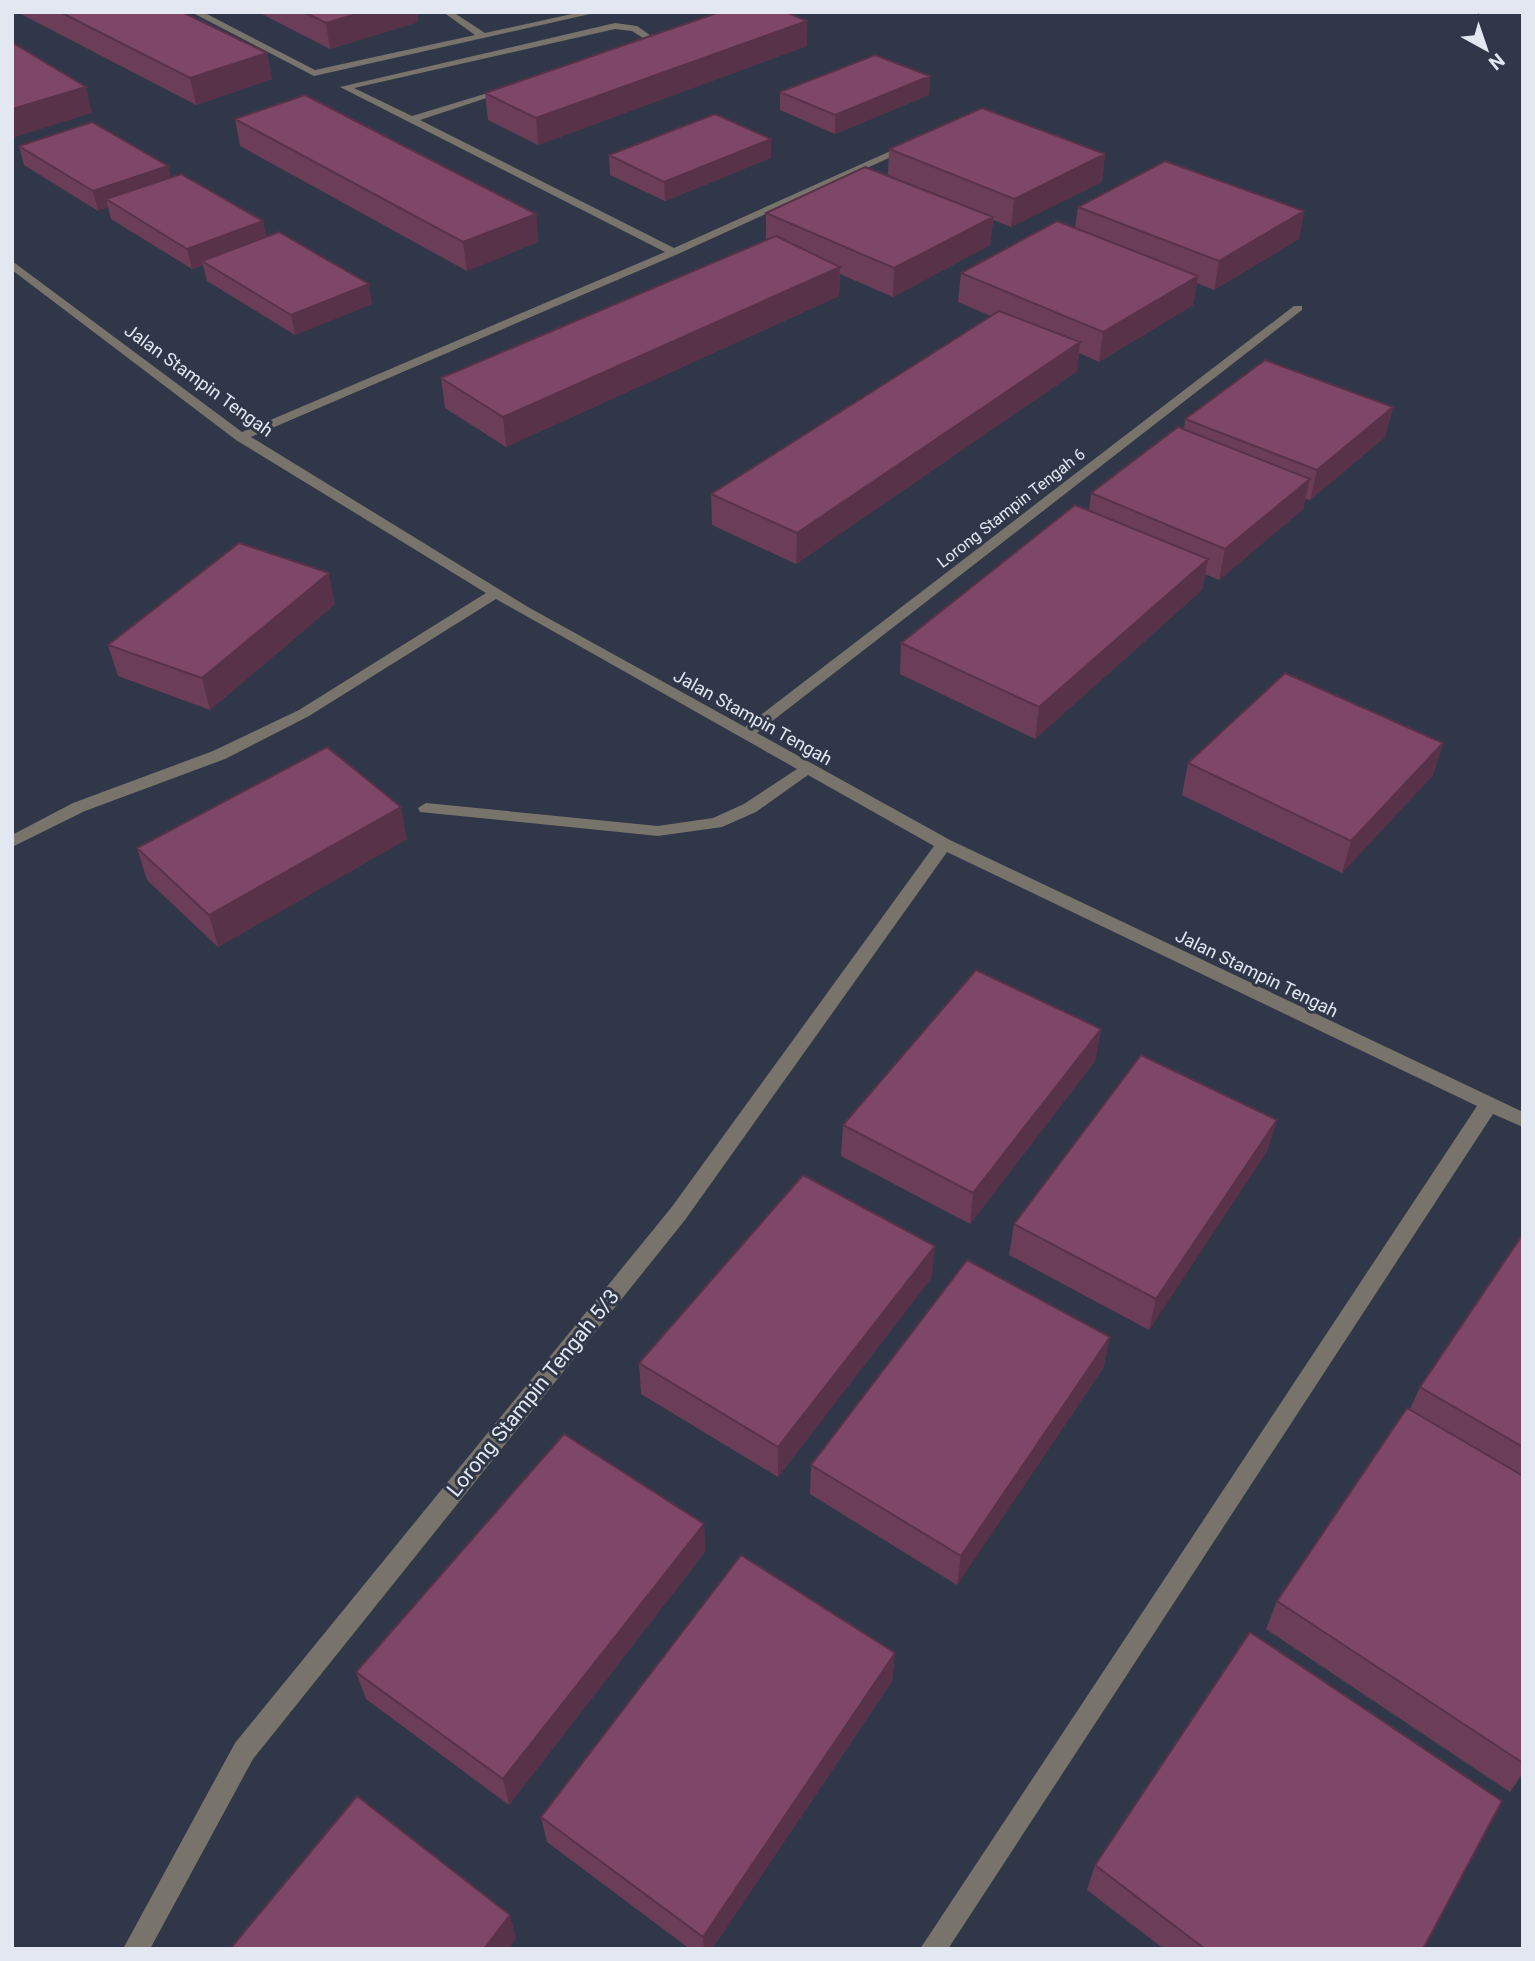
<svg xmlns="http://www.w3.org/2000/svg" width="1535" height="1961" viewBox="0 0 1535 1961" font-family="Roboto,sans-serif">
  <style>
    .lines { fill: none; stroke-linecap: round; stroke-linejoin: round }
    .minor { fill: #79746b; fill-rule: evenodd }
    .wall { fill: #6c3d59 }
    .shaded-wall { fill: #583248 }
    .building { fill: #7e4767; stroke: #583248; stroke-width: 2 }
    .labels { text-anchor: middle; dominant-baseline: central; stroke-width: 6; stroke-linejoin: round; paint-order: stroke }
    .far-street-label { font-size: 16px; fill: #e2e7f2; stroke: #303748 }
    .street-label { font-size: 18px; fill: #e2e7f2; stroke: #303748 }
    .near-street-label { font-size: 21px; fill: #e2e7f2; stroke: #303748 }
  </style>
  <rect width="100%" height="100%" fill="#303748"/>
  <g class="lines">
    <!-- minor -->
    <path class="minor" d="M191,12H203L315,70L475,35L443,12H453L485,33L581,12H599L314,76Z
      M615,23L637,26L654,38L631,52L626,49L628,47L643,38L632,31L615,29L354,88L412,116L511,86V90L420,120L674,248L904,145L913,147L678,254L251,437L528,607L745,727L1294,306H1302V310L757,733L950,840L1523,1112V1127L1493,1114L948,1949H920L1477,1106L947,852L685,1220L253,1759L150,1949H123L235,1743L671,1208L934,846L808,775L756,812L722,827L658,836L420,812L418,808L426,803L658,826L713,818L744,804L797,769L496,599L309,716L225,759L85,811L12,847V835L73,803L213,751L299,710L486,593L236,440L12,270V261L242,432L665,252L340,87Z"/>
  </g>
  <!-- wall -->
  <path class="wall" d="M17,12H182L267,53L272,79L196,105Z
    M258,12H417L418,22L330,49Z
    M807,21V46L538,145L488,120L485,93Z
    M930,76L929,95L835,134L780,110V92Z
    M235,119L536,214L538,242L467,271L240,146Z
    M19,146L168,166L170,177L263,221L266,237L372,304L295,335L207,281L203,265L192,269L111,219L108,207L98,211L24,165Z
    M889,149L1105,154L1102,182L1011,227L993,220L990,245L893,297L840,274L839,296L506,447L445,408L441,378L766,240V213L888,176Z
    M609,155L771,158L665,201L610,175Z
    M1078,207L1304,211L1299,239L1214,290L1197,283L1193,305L1099,362L1079,353L1077,371L796,564L712,525L711,494L991,316L958,302L961,273L1075,228Z
    M1393,407L1385,437L1310,500L1305,499L1303,509L1219,580L1205,574L1202,590L1035,739L900,674L901,643L1089,511L1091,493L1184,429L1185,419Z
    M335,604L210,710L118,676L108,645Z
    M1443,743L1433,775L1342,873L1182,795L1188,763Z
    M407,839L218,947L147,880L137,848Z
    M1101,1029L1095,1061L970,1224L841,1156L843,1125Z
    M1277,1120L1267,1151L1149,1330L1009,1255L1014,1224Z
    M1523,1234V1773L1510,1792L1266,1629L1277,1601L1410,1409L1420,1387Z
    M932,1277L778,1477L641,1394L639,1363Z
    M1110,1337L1103,1368L957,1585L810,1494L811,1465Z
    M704,1524L705,1552L509,1805L366,1699L356,1672Z
    M895,1653L892,1681L712,1949H690L547,1842L541,1817Z
    M1095,1865L1423,1949H1164L1087,1890Z"/>
  <!-- shaded-wall -->
  <path class="shaded-wall" d="M363,12H417L418,22L330,49L326,23Z
    M807,21V46L538,145L536,118Z
    M267,53L272,79L196,105L190,78Z
    M930,76L929,95L835,134V115Z
    M86,87L92,113L12,138V109Z
    M771,139V158L665,201L664,182Z
    M1105,154L1102,182L1011,227L1014,199Z
    M168,166L172,185L106,199L108,207L98,211L93,191Z
    M1304,211L1299,239L1214,290L1219,261Z
    M536,214L538,242L467,271L463,242Z
    M993,217L990,245L893,297L894,268Z
    M263,221L267,241L202,261L203,265L192,269L187,249Z
    M840,267L839,296L506,447L503,417Z
    M1198,276L1193,305L1099,362L1103,332Z
    M369,284L372,304L295,335L291,315Z
    M1080,342L1077,371L796,564L797,533Z
    M1393,407L1385,437L1310,500L1317,470Z
    M1310,479L1303,509L1219,580L1225,549Z
    M1208,559L1202,590L1035,739L1039,707Z
    M329,573L335,604L210,710L202,678Z
    M1443,743L1433,775L1342,873L1351,841Z
    M401,807L407,839L218,947L209,915Z
    M1101,1029L1095,1061L970,1224L973,1193Z
    M1277,1120L1267,1151L1149,1330L1156,1299Z
    M935,1246L932,1277L778,1477V1447Z
    M1110,1337L1103,1368L957,1585L961,1556Z
    M704,1524L705,1552L509,1805L503,1779Z
    M895,1653L892,1681L712,1949H704L703,1937Z
    M510,1915L516,1938L509,1949H484Z"/>
  <!-- building -->
  <path class="building" d="M60,12H182L267,53L190,78Z
    M304,12H363L326,23Z
    M720,12H786L807,21L536,118L485,93Z
    M13,43L86,87L12,109V44Z
    M875,55L930,76L835,115L780,92Z
    M305,95L536,214L463,242L235,119Z
    M982,108L1105,154L1014,199L889,149Z
    M715,114L771,139L664,182L609,155Z
    M92,122L168,166L93,191L19,146Z
    M1165,161L1304,211L1219,261L1078,207Z
    M865,167L993,217L894,268L766,213Z
    M181,174L263,221L187,249L106,199Z
    M1057,221L1198,276L1103,332L961,273Z
    M279,232L369,284L291,315L202,261Z
    M776,236L840,267L503,417L441,378Z
    M999,311L1080,342L797,533L711,494Z
    M1265,360L1393,407L1317,470L1185,419Z
    M1178,427L1310,479L1225,549L1091,493Z
    M1075,505L1208,559L1039,707L901,643Z
    M239,543L329,573L202,678L108,645Z
    M1285,673L1443,743L1351,841L1188,763Z
    M327,747L401,807L209,915L137,848Z
    M976,970L1101,1029L973,1193L843,1125Z
    M1141,1055L1277,1120L1156,1299L1014,1224Z
    M803,1175L935,1246L778,1447L639,1363Z
    M1523,1234V1447L1420,1387Z
    M967,1260L1110,1337L961,1556L811,1465Z
    M1407,1408L1523,1476V1763L1277,1601Z
    M564,1434L704,1524L503,1779L356,1672Z
    M741,1555L895,1653L703,1937L541,1817Z
    M1250,1632L1502,1801L1423,1949H1205L1095,1865Z
    M357,1796L510,1915L484,1949H230Z"/>
  <g class="labels">
    <!-- far-street labels -->
    <g class="far-street-label">
      <text transform="translate(1011 508) rotate(-38)">Lorong Stampin Tengah 6</text>
    </g>
    <!-- street labels -->
    <g class="street-label">
      <text transform="translate(199 380) rotate(36)">Jalan Stampin Tengah</text>
      <text transform="translate(753 717) rotate(29)">Jalan Stampin Tengah</text>
      <text transform="translate(1257 973) rotate(26)">Jalan Stampin Tengah</text>
    </g>
    <!-- near-street labels -->
    <g class="near-street-label">
      <text transform="translate(533 1393) rotate(-51)">Lorong Stampin Tengah 5/3</text>
    </g>
  </g>
  <!-- border -->
  <rect width="1535" height="1961" fill="none" stroke="#e2e7f2" stroke-width="28"/>
  <!-- north arrow -->
  <g transform="translate(1486 49) rotate(140)" stroke="#303748" stroke-width="5" paint-order="stroke">
  <path d="M0-5L12 26L0 18L-12 26Z" fill="#e2e7f2"/>
  <text y="-10" font-size="19" font-weight="bold" text-anchor="middle" fill="#e2e7f2">N</text>
  </g>
</svg>
